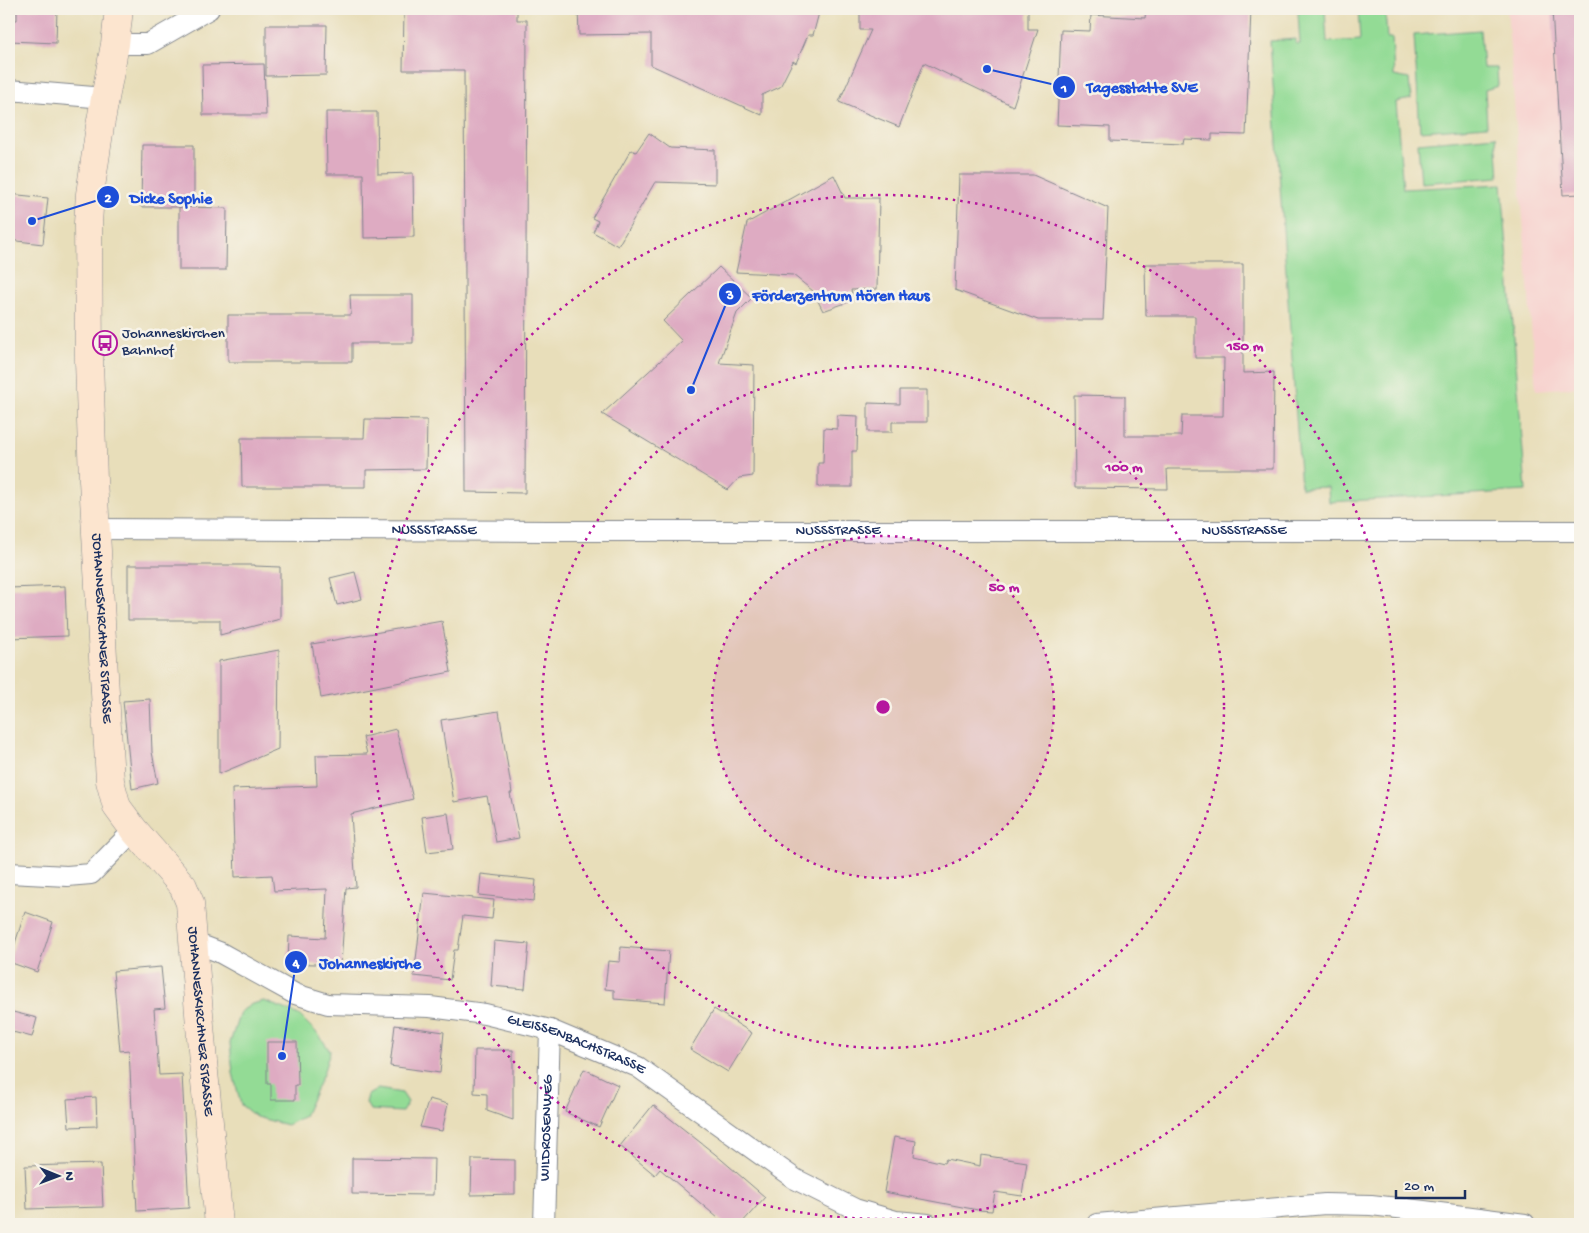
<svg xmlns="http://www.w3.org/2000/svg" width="1589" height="1233" viewBox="0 0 1589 1233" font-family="'Gochi Hand',sans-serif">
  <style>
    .built { fill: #f7d0cd }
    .green { fill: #93db95; stroke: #57857a }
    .building { fill: #deabc2 }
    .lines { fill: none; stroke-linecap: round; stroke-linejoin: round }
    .street-casing { stroke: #82868c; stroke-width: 22 }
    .secondary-casing { stroke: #82868c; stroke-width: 29 }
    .street { stroke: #fff; stroke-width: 20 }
    .secondary { stroke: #fce5cf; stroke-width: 28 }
    .ring { fill: none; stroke: #b5179e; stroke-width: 2.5; stroke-dasharray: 2.5 5 }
    .labels { text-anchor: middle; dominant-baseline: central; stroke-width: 5; stroke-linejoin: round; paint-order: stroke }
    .poi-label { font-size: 15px; fill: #1b2f5e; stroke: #f7f3e8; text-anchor: start }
    .street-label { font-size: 15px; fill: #1b2f5e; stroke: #f7f3e8 }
    .centre { fill: #b5179e; stroke: #f7f3e8; stroke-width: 2.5 }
    .ring-label { font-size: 15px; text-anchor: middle; font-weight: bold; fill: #b5179e; stroke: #f7f3e8; stroke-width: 5; stroke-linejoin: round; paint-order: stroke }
    .leader { fill: none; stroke: #1d4ed8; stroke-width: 2 }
    .callout-dot { fill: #1d4ed8; stroke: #f7f3e8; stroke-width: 2 }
    .mark-label { font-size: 15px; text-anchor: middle; font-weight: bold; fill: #fff }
    .callout-label { font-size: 16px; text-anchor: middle; font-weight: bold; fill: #1d4ed8; stroke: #f7f3e8; stroke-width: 5; stroke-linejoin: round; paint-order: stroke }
  </style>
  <rect width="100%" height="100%" fill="#f7f3e8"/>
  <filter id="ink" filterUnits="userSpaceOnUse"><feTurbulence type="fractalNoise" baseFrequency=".02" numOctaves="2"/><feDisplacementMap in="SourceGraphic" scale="10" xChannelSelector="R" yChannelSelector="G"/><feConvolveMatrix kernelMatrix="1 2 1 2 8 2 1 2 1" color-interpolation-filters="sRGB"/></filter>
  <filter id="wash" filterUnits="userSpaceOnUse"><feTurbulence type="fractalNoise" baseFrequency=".0096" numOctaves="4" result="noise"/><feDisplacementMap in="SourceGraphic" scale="20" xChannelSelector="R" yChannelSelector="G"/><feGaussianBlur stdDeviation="1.12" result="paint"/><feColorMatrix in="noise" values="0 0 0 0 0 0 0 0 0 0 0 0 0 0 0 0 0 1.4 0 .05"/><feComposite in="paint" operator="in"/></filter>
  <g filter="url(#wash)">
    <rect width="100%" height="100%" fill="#e8deba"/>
    <!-- built -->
    <path class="built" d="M1507,9H1580V387L1536,390Z"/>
    <!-- green -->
    <path class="green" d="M1358,9H1385L1387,38H1392L1394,76L1409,79L1411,99L1396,102L1403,189L1502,184L1526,491L1329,502L1328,487L1301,488L1270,41L1296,39V44H1300L1298,12L1325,10L1327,42L1360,40Z
      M1480,30L1483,68H1497L1498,86L1485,90L1487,126L1420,131L1414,35Z
      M1496,136L1499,177L1421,183L1418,143Z
      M264,1001L299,1015L319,1035L330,1051L323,1074L304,1116L287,1125L256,1117L241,1105L233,1073L230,1043L240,1012L252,1004Z
      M378,1089L402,1093L408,1102L402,1112L370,1110L366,1103L368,1095Z"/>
    <g id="blocks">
      <!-- building -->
      <path class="building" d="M17,9H57L56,43L9,41V20H17Z
        M404,9H517V20H527L525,493L466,492L464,70H403Z
        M578,9H820L813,35H808L796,63L793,61L780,87L762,95V115L651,65V34L579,35Z
        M860,9H1028V29H1038L1013,106L924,63L899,127L839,102L871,30H860Z
        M1146,9H1251L1246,135L1212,134V140L1184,139L1183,144L1110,141V127L1057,125L1061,30L1090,31L1091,15L1145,18Z
        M1552,9H1580V194L1563,195Z
        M266,25H327L326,75L266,76Z
        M264,64L266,115H203L202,65Z
        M326,112H377L378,174L413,173L414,237L364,238L363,174H327Z
        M649,133L670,148L715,150V184L655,182L618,246L593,232L598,221L592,218L631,150L636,152Z
        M142,145H194V207H141Z
        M834,175L845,198H879L877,289L851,290L854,300L823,311L813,291L793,275L736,272L747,223Z
        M959,175H1033L1108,208L1103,320H1038L955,290Z
        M9,194L48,198L43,244L9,240Z
        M179,207L227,208L226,270H179Z
        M1145,264H1243V373L1274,372L1273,469H1167L1168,489L1075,488L1074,395L1125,396V436H1181L1182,416H1223L1224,358H1195V316H1146Z
        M719,267L752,298L737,313L719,363L754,365L753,476L739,478L728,490L602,414L682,341L663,321Z
        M350,295H413V343H352V362H228V315H351Z
        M900,390H927V422H892V432H868V403L900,404Z
        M837,415L858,416L857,451H852V487H818V463H823L824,428L837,429Z
        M365,419L427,420L426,469L366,470V487H242L241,438H364Z
        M128,565H255V566L280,567V619L220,635V620H128Z
        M355,572L362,599L337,605L330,578Z
        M65,586L67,636L9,638V588Z
        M442,621L451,672L321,698L312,644Z
        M279,650L278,749L219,774V661Z
        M150,699L152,752L158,783L132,789L123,701Z
        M499,711L512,793H510L519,838L496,842L487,796L454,802L441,720Z
        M396,729L413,799L351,814L356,887L346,888L341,965L288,963L289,936L325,938L327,889L274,891L272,875L235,877L232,789L317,786L316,755L367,754L363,737Z
        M448,813L453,849L427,852L422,817Z
        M481,874L536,880L534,901L479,895Z
        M424,893L494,900L492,919L463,916L458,950H454L450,980L414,976Z
        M25,912L53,922L37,972L9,962Z
        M494,941L529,944L525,989L491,986Z
        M621,947L669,951L665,1003L614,999V990L605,989L608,961L620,962Z
        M161,967L165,1008L154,1009L159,1075L182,1074L189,1208L137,1211L129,1050L120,1051L113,971Z
        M714,1009L752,1033L728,1072L690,1049Z
        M9,1011L37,1018L32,1037L9,1031Z
        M395,1025L444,1032L440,1073L390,1066Z
        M267,1042H297L298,1085H295V1100H271V1084H267Z
        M475,1050H513V1120L487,1111V1094L474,1093Z
        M584,1069L618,1085L599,1127L565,1112Z
        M96,1097L97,1126L69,1127L67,1099Z
        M429,1099L448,1104L442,1131L420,1127Z
        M653,1105L715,1154L765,1197L741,1224H725L660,1169L655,1175L620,1146Z
        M894,1137L916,1141L914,1156L944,1163L946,1159L980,1166L981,1155L1027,1162L1022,1196L995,1192L992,1211L978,1210L884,1192Z
        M352,1158L434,1159L433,1195L352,1194Z
        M472,1159L515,1160V1194L471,1195Z
        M101,1164L103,1207L27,1209L25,1166Z"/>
    </g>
  </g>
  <g filter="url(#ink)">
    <use href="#blocks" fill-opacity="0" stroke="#82868c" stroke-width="1"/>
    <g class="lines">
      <defs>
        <g id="street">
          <path d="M115,44H148L209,9"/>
          <path d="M9,90L105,98"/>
          <path id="s1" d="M96,529L549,531H1580"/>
          <path d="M9,873L67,876L91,874L134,830"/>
          <path id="s2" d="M195,947H206L219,952L295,994L328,1004L430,1007L485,1014L550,1030L638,1067L795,1179L855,1209L896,1221L928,1224"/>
          <path id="s3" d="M544,1224L550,1030"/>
          <path d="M1097,1224L1325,1204L1371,1205L1424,1211L1525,1224"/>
        </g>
        <g id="secondary">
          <path id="s4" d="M119,9L115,44L100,126L90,194L88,223L89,361L93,480L110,781L117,807L134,830L183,886L190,903L203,1062L219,1224"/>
        </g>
      </defs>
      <!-- street casing -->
      <use href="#street" class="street-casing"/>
      <!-- secondary casing -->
      <use href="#secondary" class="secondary-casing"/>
      <!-- street -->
      <use href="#street" class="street"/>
      <!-- secondary -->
      <use href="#secondary" class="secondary"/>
    </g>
  </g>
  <!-- distance rings -->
  <circle cx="883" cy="707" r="171" fill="#b5179e" fill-opacity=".12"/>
  <g class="ring">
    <circle cx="883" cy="707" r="171"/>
    <circle cx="883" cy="707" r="341"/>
    <circle cx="883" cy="707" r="512"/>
  </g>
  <!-- icons -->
  <defs>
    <symbol id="bus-ring" viewBox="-11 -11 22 22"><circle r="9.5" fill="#f7f3e8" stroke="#b5179e" stroke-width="1.5"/><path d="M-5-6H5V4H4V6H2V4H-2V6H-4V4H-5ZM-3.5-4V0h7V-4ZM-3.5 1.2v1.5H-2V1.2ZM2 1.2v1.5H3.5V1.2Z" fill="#b5179e"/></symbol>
  </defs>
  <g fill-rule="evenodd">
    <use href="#bus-ring" x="91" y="329" width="28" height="28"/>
  </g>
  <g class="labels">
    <!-- poi labels -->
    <g class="poi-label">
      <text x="122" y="334">Johanneskirchen<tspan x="122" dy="17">Bahnhof</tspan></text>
    </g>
    <!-- street labels -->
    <g class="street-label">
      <text stroke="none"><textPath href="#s1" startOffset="338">NUSSSTRASSE</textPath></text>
      <text stroke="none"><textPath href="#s1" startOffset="742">NUSSSTRASSE</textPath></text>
      <text stroke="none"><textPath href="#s1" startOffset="1148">NUSSSTRASSE</textPath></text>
      <text stroke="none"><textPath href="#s4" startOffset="622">JOHANNESKIRCHNER STRASSE</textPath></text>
      <text stroke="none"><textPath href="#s4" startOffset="1042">JOHANNESKIRCHNER STRASSE</textPath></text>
      <text stroke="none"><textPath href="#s2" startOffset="400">GLEISSENBACHSTRASSE</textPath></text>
      <text stroke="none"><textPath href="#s3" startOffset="96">WILDROSENWEG</textPath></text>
    </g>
  </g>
  <circle cx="883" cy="707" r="8" class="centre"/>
  <g class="ring-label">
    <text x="1245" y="350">150 m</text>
    <text x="1124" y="471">100 m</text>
    <text x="1004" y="591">50 m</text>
  </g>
  <!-- callouts -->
  <path class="leader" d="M987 69L1064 87M32 221L108 197M691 390L730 294M282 1056L296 962"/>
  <g class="callout-dot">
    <circle cx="987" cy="69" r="5"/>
    <circle cx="32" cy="221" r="5"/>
    <circle cx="691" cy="390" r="5"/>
    <circle cx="282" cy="1056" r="5"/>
    <circle cx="1064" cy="87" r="12"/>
    <circle cx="108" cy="197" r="12"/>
    <circle cx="730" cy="294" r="12"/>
    <circle cx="296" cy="962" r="12"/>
  </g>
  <g class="mark-label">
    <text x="1064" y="92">1</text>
    <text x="108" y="202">2</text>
    <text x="730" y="299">3</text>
    <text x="296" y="967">4</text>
  </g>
  <g class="callout-label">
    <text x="1142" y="92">Tagesstatte SVE</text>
    <text x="171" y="203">Dicke Sophie</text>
    <text x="841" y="300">Förderzentrum Hören Haus</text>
    <text x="370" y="968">Johanneskirche</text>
  </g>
  <!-- margin -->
  <rect width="1589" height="1233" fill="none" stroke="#f7f3e8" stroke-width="30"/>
  <!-- north arrow -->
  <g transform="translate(58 1176) rotate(91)" stroke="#f7f3e8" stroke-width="4" paint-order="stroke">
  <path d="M0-4L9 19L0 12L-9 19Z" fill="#1b2f5e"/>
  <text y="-8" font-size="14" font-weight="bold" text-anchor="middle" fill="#1b2f5e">N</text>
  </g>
  <!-- scale -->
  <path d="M1396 1190v8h69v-8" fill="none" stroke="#1b2f5e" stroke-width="2.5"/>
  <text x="1404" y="1190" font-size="15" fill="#1b2f5e" stroke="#f7f3e8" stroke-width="4" paint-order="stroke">20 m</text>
</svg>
